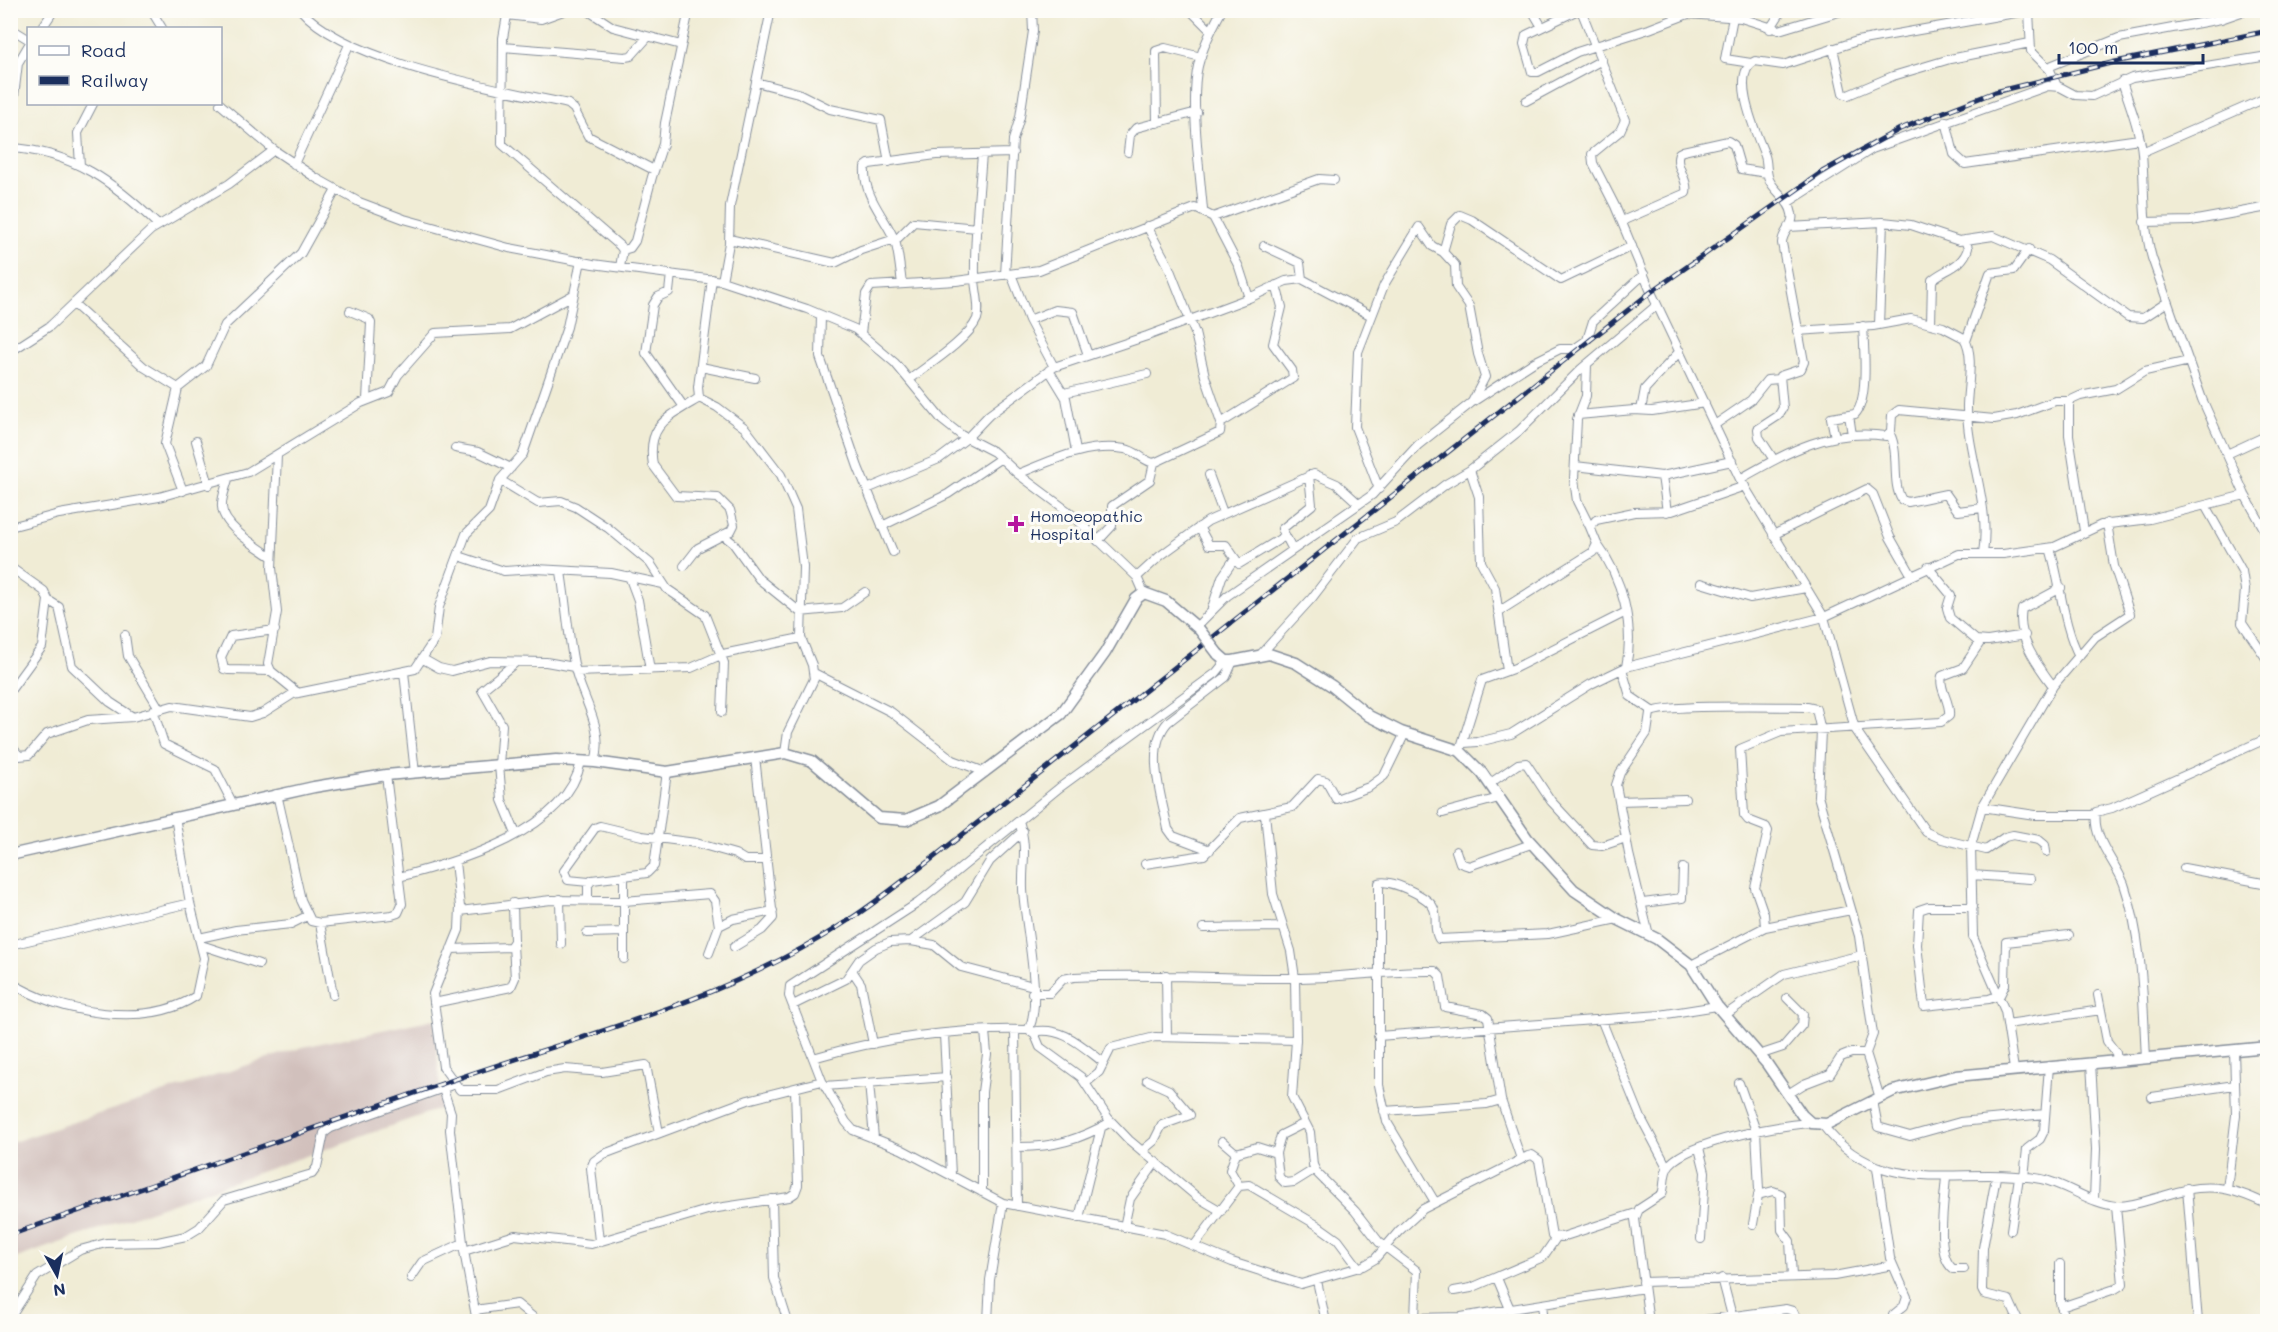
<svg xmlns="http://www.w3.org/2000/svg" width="2278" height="1332" viewBox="0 0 2278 1332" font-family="Mali,sans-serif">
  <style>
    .industrial { fill: #d1c0bc }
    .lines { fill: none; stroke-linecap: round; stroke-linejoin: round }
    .minor-casing { stroke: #868e9a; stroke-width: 10 }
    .tertiary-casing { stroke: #868e9a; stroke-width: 13 }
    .minor { stroke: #fff; stroke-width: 8 }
    .tertiary { stroke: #fff; stroke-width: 10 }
    .rail-casing { stroke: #1b2f5e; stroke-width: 5 }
    .rail { stroke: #fdfcf7; stroke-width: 3; stroke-dasharray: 9; stroke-linecap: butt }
    .tertiary-bridge-casing { stroke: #868e9a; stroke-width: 13; stroke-linecap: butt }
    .tertiary-bridge { stroke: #fff; stroke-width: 10 }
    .poi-dot { fill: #b5179e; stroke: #fdfcf7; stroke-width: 2 }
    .labels { text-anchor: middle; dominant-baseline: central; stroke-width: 6; stroke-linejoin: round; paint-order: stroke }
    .poi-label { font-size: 16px; fill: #1b2f5e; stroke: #fdfcf7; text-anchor: start }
  </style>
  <rect width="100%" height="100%" fill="#fdfcf7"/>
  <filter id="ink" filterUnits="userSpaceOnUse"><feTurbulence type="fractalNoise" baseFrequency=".0167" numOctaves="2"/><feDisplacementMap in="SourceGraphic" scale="12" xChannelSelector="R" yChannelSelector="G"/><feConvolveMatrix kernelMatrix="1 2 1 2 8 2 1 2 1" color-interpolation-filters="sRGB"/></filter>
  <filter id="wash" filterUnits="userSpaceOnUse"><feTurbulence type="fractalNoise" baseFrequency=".008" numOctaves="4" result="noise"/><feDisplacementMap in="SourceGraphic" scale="24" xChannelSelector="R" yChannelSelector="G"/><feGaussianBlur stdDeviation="1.35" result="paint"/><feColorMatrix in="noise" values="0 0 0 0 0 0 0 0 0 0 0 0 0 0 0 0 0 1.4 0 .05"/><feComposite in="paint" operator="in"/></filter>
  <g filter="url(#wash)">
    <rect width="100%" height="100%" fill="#f0ecd5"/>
    <!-- industrial -->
    <path class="industrial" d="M434,1019L442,1108L11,1260L10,1143L303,1047Z"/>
  </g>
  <g filter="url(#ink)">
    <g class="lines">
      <defs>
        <path id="minor" d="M151,10L162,28
          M301,10C346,63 499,89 568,104L574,109L588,136L654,170
          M508,10L503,38L502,144L620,246L623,250L620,267
          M587,10L613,27L681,45
          M1190,10L1211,31
          M1353,10H1359
          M1532,10L1542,27
          M1578,10L1526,35L1524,44L1532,72H1538L1577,52L1649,29L1688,14L1741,18L1779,30L1845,10
          M1581,10L1625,120L1620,131L1592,154L1593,163L1615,206L1651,292L1740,479L1824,617L1855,729L1926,832L1942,839L1986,850L2005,837L2013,835L2039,840L2045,845L2046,852
          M2029,11L2031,51L2050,70L2057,86
          M507,15L541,19L566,10
          M1733,17L1725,59L1751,63
          M10,28L28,39
          M42,28L54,10
          M1770,29L1782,10
          M503,47L625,57L631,56L648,37
          M1833,48L1843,93L1848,95L1893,76L1950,59L2030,43
          M2048,67L2119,38L2221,19L2247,10
          M2122,81C2129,104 2140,129 2142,153C2145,189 2142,222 2152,258L2202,399L2245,495L2268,536
          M756,82L798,93L830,109L881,120L889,162
          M1526,101L1602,60
          M220,104L274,150L316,178L359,202L404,219L509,248L593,264L722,281L807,309L855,329L895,363L942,420L961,435L994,452L1018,474L1069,512L1137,577L1144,593
          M1946,121L1954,154L1965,164L2139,139
          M1157,123L1156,51L1165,48L1201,57
          M10,130L18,63L28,46
          M10,148C72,151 115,183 158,225
          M1128,152L1130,135L1136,128L1197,112
          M2142,152L2268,97
          M294,164L349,45
          M80,166L78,133L93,104
          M1787,203L1872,149L2048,86L2060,87L2075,95L2092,96L2132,78L2268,56
          M1203,210C1200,173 1190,99 1198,66C1203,46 1212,28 1222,10
          M1213,217L1319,179L1334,180
          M1622,221L1686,193C1689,179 1674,167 1679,153L1683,151L1728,141L1734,145L1741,169L1767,173
          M2144,222L2191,221L2268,207
          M1788,227L1883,222L1911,225L1959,241L1993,236L2049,260L2128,317L2143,318L2166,303
          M729,239L835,263L861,250L898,238L914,222L977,228
          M1264,246L1300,263L1302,279
          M623,250L630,248L635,241L652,177L663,144L665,123L689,10
          M1443,252L1451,224L1460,215L1472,220L1561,280L1632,246
          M671,274L669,292L658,297L653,305L646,353L684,407
          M1011,274L1029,320L1054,367
          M1005,275L1013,140L1020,117L1033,31L1032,10
          M712,279L698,387L699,398L717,407L745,428L781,475L796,509L803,567L801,638L812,665L814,679L788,732L785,753
          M722,281L729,243L730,206L771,10
          M902,284C900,270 899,254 895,241C885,216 863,197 865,167L869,164L936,155L1013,153
          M74,304L144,367L178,388
          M350,311L369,319L371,323L367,400
          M821,316L820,357L858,467L893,552
          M1029,320L1055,310L1073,312L1088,355
          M1879,324L1883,222
          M1931,324L1932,280C1944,269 1963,267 1968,248L1965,240
          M1797,331L1873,326L1911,319L1943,327L1964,338C1975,355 1967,387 1967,407C1967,456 1991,505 1983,553
          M861,333L866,294L871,286L956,281L1039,270L1195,208L1213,217L1239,267L1249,298
          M1966,341L1990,273L2014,270L2029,249
          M10,352L50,326L151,230L229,184L274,150
          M1587,364L1586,396L1577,419L1574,479L1577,501L1590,527
          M701,367L755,378
          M1049,370L1066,398L1076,451
          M909,380C928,365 968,340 977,319C981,307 975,290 975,278C974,236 979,195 982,154
          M1064,393L1147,374
          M1641,410L1645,389L1680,351
          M1578,415L1634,410L1652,411L1705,403
          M1849,415L1852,435
          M1221,423L1293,378L1292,370L1273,344L1282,307L1276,285
          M10,424V460
          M1716,424L1751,400L1767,380L1779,379
          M1890,434C1900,454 1891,483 1902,500L1908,502L1946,494L1958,511L1982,508
          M1835,437L1831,418L1855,414C1869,401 1864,346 1863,326
          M196,441L209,485
          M455,448L478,452L511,468
          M2227,454L2268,435
          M277,455L272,568L277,612L268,664L271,671L298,693
          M1774,460L1759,437L1758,429L1778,416L1783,408L1780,376L1801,369L1804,362L1782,243C1782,231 1795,225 1792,214C1790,201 1777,193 1771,183C1765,175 1768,165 1765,156C1758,137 1728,74 1755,61L1783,65L1857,41L2032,10
          M1575,466L1662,476L1732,461
          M1470,470L1479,497L1481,562L1495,588L1507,671
          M1018,474C1053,460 1086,443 1125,449C1137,451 1143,461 1154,463L1220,432L1221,423L1205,376L1195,333L1168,265L1147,226
          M1209,475L1223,513
          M1662,476L1667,512
          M228,479C226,488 221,498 222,507C223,527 258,547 272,557
          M1740,479C1788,452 1829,428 1886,436L1891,431L1892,415L1899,410L1994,419L2017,415L2055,401H2069
          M500,480L538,503L561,501L576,507L608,528L650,563L667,589L705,615L724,663L722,712
          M867,489L939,459L967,438L989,415L1054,367L1147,336L1249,298L1286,281L1302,279L1372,316
          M1379,489L1355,427L1358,352L1384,285L1419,227L1432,246L1443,252L1455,265L1456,287L1469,306L1478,354L1485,377L1472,402
          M183,491L165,444L178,388L206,366L225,325L301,253L336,190
          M2206,507L2242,571L2245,590L2242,623L2268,661
          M882,526L948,494L1001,458
          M10,527L59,514L159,497L248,472L361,403L389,392L398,375L435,333L510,329L573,295
          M1199,527L1209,545H1226L1239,564L1285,536
          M2084,531L2069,435V401L2080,396L2116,389L2145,371L2189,361
          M723,535L733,543L759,579L800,612L842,608L865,592
          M1773,535L1867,489L1873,494L1890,537L1911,574
          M1098,541L1112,526V506L1150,480L1154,463
          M1597,544C1622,577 1635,626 1626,667
          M2050,548C2061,583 2062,623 2079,656
          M1293,550L1282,529L1312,505L1309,475
          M459,556L504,571L536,569L611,573L663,584
          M684,566L698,548L731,531L734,525L730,510L718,498L676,496L653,465C646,424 669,417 699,398
          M10,567L44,591L48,600L42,647L10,691
          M1928,567L1951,595L1947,608L1950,618L1976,640L1988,641L2025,635
          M561,572C566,603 568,634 574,664C580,697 606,727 595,762
          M629,576L638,600L650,670
          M1137,577L1160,556L1208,521L1314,474L1337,484L1359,504
          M1701,583L1750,598L1806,588
          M48,600L59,607L72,666L110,702L133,717
          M1212,608L1222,577L1235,558
          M1498,612L1593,552L1597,544L1590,527L1596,520L1634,512L1672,511L1745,486
          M1196,627L1227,596L1372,495L1418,445L1471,403L1534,362L1560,349H1574L1587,340L1593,321L1644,274
          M125,635L128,656L159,708
          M1261,654L1312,598L1358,538L1396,522L1446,484L1470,470L1519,431L1581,369L1657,305
          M423,659L439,668L452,671L490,661L546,662L574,667
          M1226,661L1216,673L1059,788L918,903L790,986L789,996L822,1081L846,1122L853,1130L901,1149L1003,1203L1165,1234L1232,1262L1301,1284L1363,1266L1375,1259L1399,1231L1423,1209L1528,1156L1532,1155L1539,1160L1552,1236L1562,1237L1636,1213
          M515,663L482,690L502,725L499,765L502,800L516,834
          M1622,669L1630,696L1652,711
          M271,671L228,670L224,669L221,657L231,636L275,630
          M404,672L415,773
          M576,672L691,668L723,654L801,638
          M814,673L891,712L953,760L985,772
          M2053,686L2095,637L2130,614L2114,566L2107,523
          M153,710L164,744L215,769L233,804
          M1464,743L1478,742L1511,734L1591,684L1626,667L1824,617L1959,554H2003L2054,547L2101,525L2150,519L2245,495
          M10,744L19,756L29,755L47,734L88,720L133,717L172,706L250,717L263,713L293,694L415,669L435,639L439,607L466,534L489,511L500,480L523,454L567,327L581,261
          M1461,747L1482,680L1515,668L1626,612
          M1489,784L1518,764L1526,763L1551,801L1592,845L1602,846L1626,838
          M277,794L301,900L311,921L320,923L392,915L398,913L402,904L386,775
          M1619,801L1685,799
          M1982,807L2035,815H2095
          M1265,813L1273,894L1291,951L1295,978L1296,1040L1292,1097L1310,1132L1313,1165L1317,1173L1355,1211L1379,1242L1417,1271L1415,1318L1461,1317L1644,1288
          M1443,813L1499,798
          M1019,821C1028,849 1022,862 1023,889C1024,921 1044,1004 1028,1030
          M1210,850L1173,836L1168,829C1162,798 1144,748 1168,722L1226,677L1233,661
          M1456,851L1460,863L1469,866L1531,844
          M455,862L460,907L459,930L433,994L443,1067L460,1090H498L546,1072L565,1069L602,1072L646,1065L659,1133
          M1145,864L1204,855L1240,818L1292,807L1318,779L1326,781L1336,799L1369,787L1384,776L1405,733
          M2184,868L2268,884
          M1972,875L2030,879
          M399,877C459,861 566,832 581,762
          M589,882L568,880L564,871L595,828L600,826L642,836L696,843L735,854L745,860H766
          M560,899L561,944
          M588,900V885L592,880L647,873L654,866L667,772
          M1643,903L1682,898L1683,868
          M1973,907H1928L1919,910L1917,945L1924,1006L1989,999L2000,995L2005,985L2006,942L2069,935
          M460,911L551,900L624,901L710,894L715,901L719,926
          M320,923L333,995
          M1765,927L1764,914L1755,888L1768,831L1766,827L1748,820L1744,815L1740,749L1781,732L1941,722L1949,716C1951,701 1938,689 1942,676L1963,668L1981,641
          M1203,928L1283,927
          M587,933L624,932
          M1649,935L1629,854L1616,785L1620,773L1647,733L1650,713C1661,704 1784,707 1807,707L1816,709L1821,731L1818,796L1859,936L1873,1034L1866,1053L1880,1098
          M199,938L236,930L291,924L307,916
          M911,941L965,902L990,861L1023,831
          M10,945L190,903
          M201,945L259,964
          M734,947L762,930L773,918L755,757
          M451,949L510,947L514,941L513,903
          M709,953L719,926L733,919L773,911
          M624,959V877
          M1691,965L1765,927L1851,910
          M853,972L861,984L873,1044
          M1166,975L1167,1037
          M10,982C58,1013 146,1029 196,996L204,958L190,903L175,817
          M1032,993H1050L1063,979L1074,977C1147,973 1220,979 1294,978C1341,978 1387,970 1435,971L1440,976L1445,1007L1483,1014L1488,1018L1501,1100L1521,1159
          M2098,995L2107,1041L2116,1053L2117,1061
          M434,1003L511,987L515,978L513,945
          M793,1005L846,979L859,960L876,948L890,942L911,941L934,945L961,967L1033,986
          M1725,1015L1784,974L1862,955
          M1601,1019L1641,1118L1667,1167
          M2007,1024L2101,1010
          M1015,1030L1017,1206
          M1032,1032C1061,1025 1082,1046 1103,1062
          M944,1034L951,1175
          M1378,1036L1660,1015L1717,1006
          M1759,1055L1783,1047L1802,1025L1803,1014L1787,998
          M813,1058C881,1038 957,1028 1028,1030L1035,1035L1040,1047L1081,1077L1108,1118L1129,1140L1197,1197L1221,1211
          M2146,1059C2143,1002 2143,939 2124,884C2115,861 2092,839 2096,812L2112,808L2268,738
          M2091,1063L2096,1149L2094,1199
          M2014,1069L2005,1011L1973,937L1971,846L1982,807L2053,686C2038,666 2016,637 2022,609L2061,588
          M869,1083L874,1138
          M1086,1083L1099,1072L1111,1048L1155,1037L1296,1040
          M1739,1083L1756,1131L1759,1190L1753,1224
          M825,1086L947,1077
          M443,1089L451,1113L450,1130L464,1251L477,1322
          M1788,1094L1804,1084L1830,1074L1841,1057L1851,1053H1866
          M2152,1097L2235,1085
          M1873,1101L1878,1127L1910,1136L1960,1122L2045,1114
          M1384,1111L1487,1104L1501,1100
          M1821,1123C1881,1202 1959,1164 2041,1179C2067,1184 2092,1205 2118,1206C2134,1206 2148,1200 2163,1196C2204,1182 2228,1185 2268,1205
          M1222,1141L1236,1153L1257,1147L1276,1153L1281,1135L1305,1123
          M1018,1147C1056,1147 1078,1140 1111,1122
          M1699,1148L1705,1172L1701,1239
          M1142,1151L1154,1141L1162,1125L1190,1115L1169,1090L1147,1080
          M1236,1153L1230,1170L1239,1186
          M1276,1153L1279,1177L1285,1183L1294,1182L1315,1169
          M1877,1168L1890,1258L1907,1297L1904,1306L1893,1315V1322
          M1946,1176C1945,1199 1934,1254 1953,1269H1964
          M1996,1177L1983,1248L1982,1290L1984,1294L2009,1300L2019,1322
          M2024,1177L2027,1149L2040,1139L2044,1131L2049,1066
          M2187,1188L2198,1322
          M2227,1189L2236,1115L2234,1050
          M982,1192V1092L987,1054L985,1031
          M1758,1195L1773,1191L1781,1194L1782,1230L1790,1241L1792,1277
          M772,1199L774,1278L788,1322
          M1435,1202L1387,1122L1379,1085V883C1390,879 1427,896 1433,907C1439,917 1432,928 1439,939L1548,934L1617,919
          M1079,1218L1101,1128
          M1124,1227L1130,1199L1156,1162
          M2011,1230L2019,1177
          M599,1241L591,1168L594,1161L604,1154L748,1100L822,1081
          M1194,1246L1239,1186L1249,1185L1317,1225L1338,1240L1359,1268
          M464,1251L515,1235L591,1244L711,1209L789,1197L795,1193L798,1185L795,1088
          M2060,1264V1303L2066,1322
          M411,1278L422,1262L463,1243
          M1497,1278L1510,1309
          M1722,1278L1732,1316
          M1317,1281L1326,1322
          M1643,1282L1834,1276L1893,1265
          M1454,1291L1471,1288L1543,1257L1556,1238
          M1542,1304L1544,1322
          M2061,1307L2115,1289L2123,1284L2116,1206
          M475,1310L517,1304L539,1322
          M10,1318L37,1276L80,1250L106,1243L158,1242L186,1236L199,1228L224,1200L312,1174L317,1167L324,1133L331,1128L455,1084
          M988,1322L990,1280L1003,1203
          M1649,1322L1635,1219L1639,1209L1662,1194C1666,1184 1662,1173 1670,1164C1691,1141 1780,1125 1811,1123
          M1690,1322L1786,1309L1793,1311L1798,1322"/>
        <path id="tertiary" d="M1218,654L1226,661H1233L1269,654L1296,663L1332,686L1369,716L1401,732L1460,751L1482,773L1527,838L1574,890L1617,919L1657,939L1691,965L1717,1006L1767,1064L1802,1115L1811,1123L1827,1124L1893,1091L1956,1076L2268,1047
          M10,855L314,787L386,775L556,760L595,762L667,772L785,753L812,761L879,818L906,820L939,806L1061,714L1105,653L1136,599L1144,593L1166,601L1199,629"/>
      </defs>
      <!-- minor casing -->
      <use href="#minor" class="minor-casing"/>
      <!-- tertiary casing -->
      <use href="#tertiary" class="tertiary-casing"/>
      <!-- minor -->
      <use href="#minor" class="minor"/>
      <!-- tertiary -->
      <use href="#tertiary" class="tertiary"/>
      <defs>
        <path id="rail" d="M10,1235C157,1183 303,1131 450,1081C583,1035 725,1001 844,923C873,905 901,882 929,861L1651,292L1822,172L1900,129L1995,92L2115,62L2268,31"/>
      </defs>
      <!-- rail casing -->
      <use href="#rail" class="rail-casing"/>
      <!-- rail -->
      <use href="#rail" class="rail"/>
      <defs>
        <path id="tertiary-bridge" d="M1199,629L1218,654"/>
      </defs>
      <!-- tertiary-bridge casing -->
      <use href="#tertiary-bridge" class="tertiary-bridge-casing"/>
      <!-- tertiary-bridge -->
      <use href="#tertiary-bridge" class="tertiary-bridge"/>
    </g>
  </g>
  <!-- markers -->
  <path class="poi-dot" d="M1013 515h6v6h6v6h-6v6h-6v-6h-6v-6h6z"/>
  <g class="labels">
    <!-- poi labels -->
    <g class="poi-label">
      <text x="1030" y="515">Homoeopathic<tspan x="1030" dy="18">Hospital</tspan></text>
    </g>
  </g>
  <!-- margin -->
  <rect width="2278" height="1332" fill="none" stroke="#fdfcf7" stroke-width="36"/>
  <!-- legend -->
  <rect x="27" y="27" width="195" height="78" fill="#fdfcf7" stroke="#a3aaba" stroke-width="1.5"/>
  <rect x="39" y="46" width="30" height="9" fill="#ffffff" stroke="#a3aaba" stroke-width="1.5"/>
  <text x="81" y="57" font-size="18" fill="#1b2f5e">Road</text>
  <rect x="39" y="76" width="30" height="9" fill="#1b2f5e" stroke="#a3aaba" stroke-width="1.5"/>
  <text x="81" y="87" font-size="18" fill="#1b2f5e">Railway</text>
  <!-- north arrow -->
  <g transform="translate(57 1275) rotate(171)" stroke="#fdfcf7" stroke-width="4.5" paint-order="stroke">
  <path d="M0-4.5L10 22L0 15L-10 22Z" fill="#1b2f5e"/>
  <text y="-9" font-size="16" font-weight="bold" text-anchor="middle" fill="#1b2f5e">N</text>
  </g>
  <!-- scale -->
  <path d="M2059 54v9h144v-9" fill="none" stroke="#1b2f5e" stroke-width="3"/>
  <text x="2068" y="54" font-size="18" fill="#1b2f5e" stroke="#fdfcf7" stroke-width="4.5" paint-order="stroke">100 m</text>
</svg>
